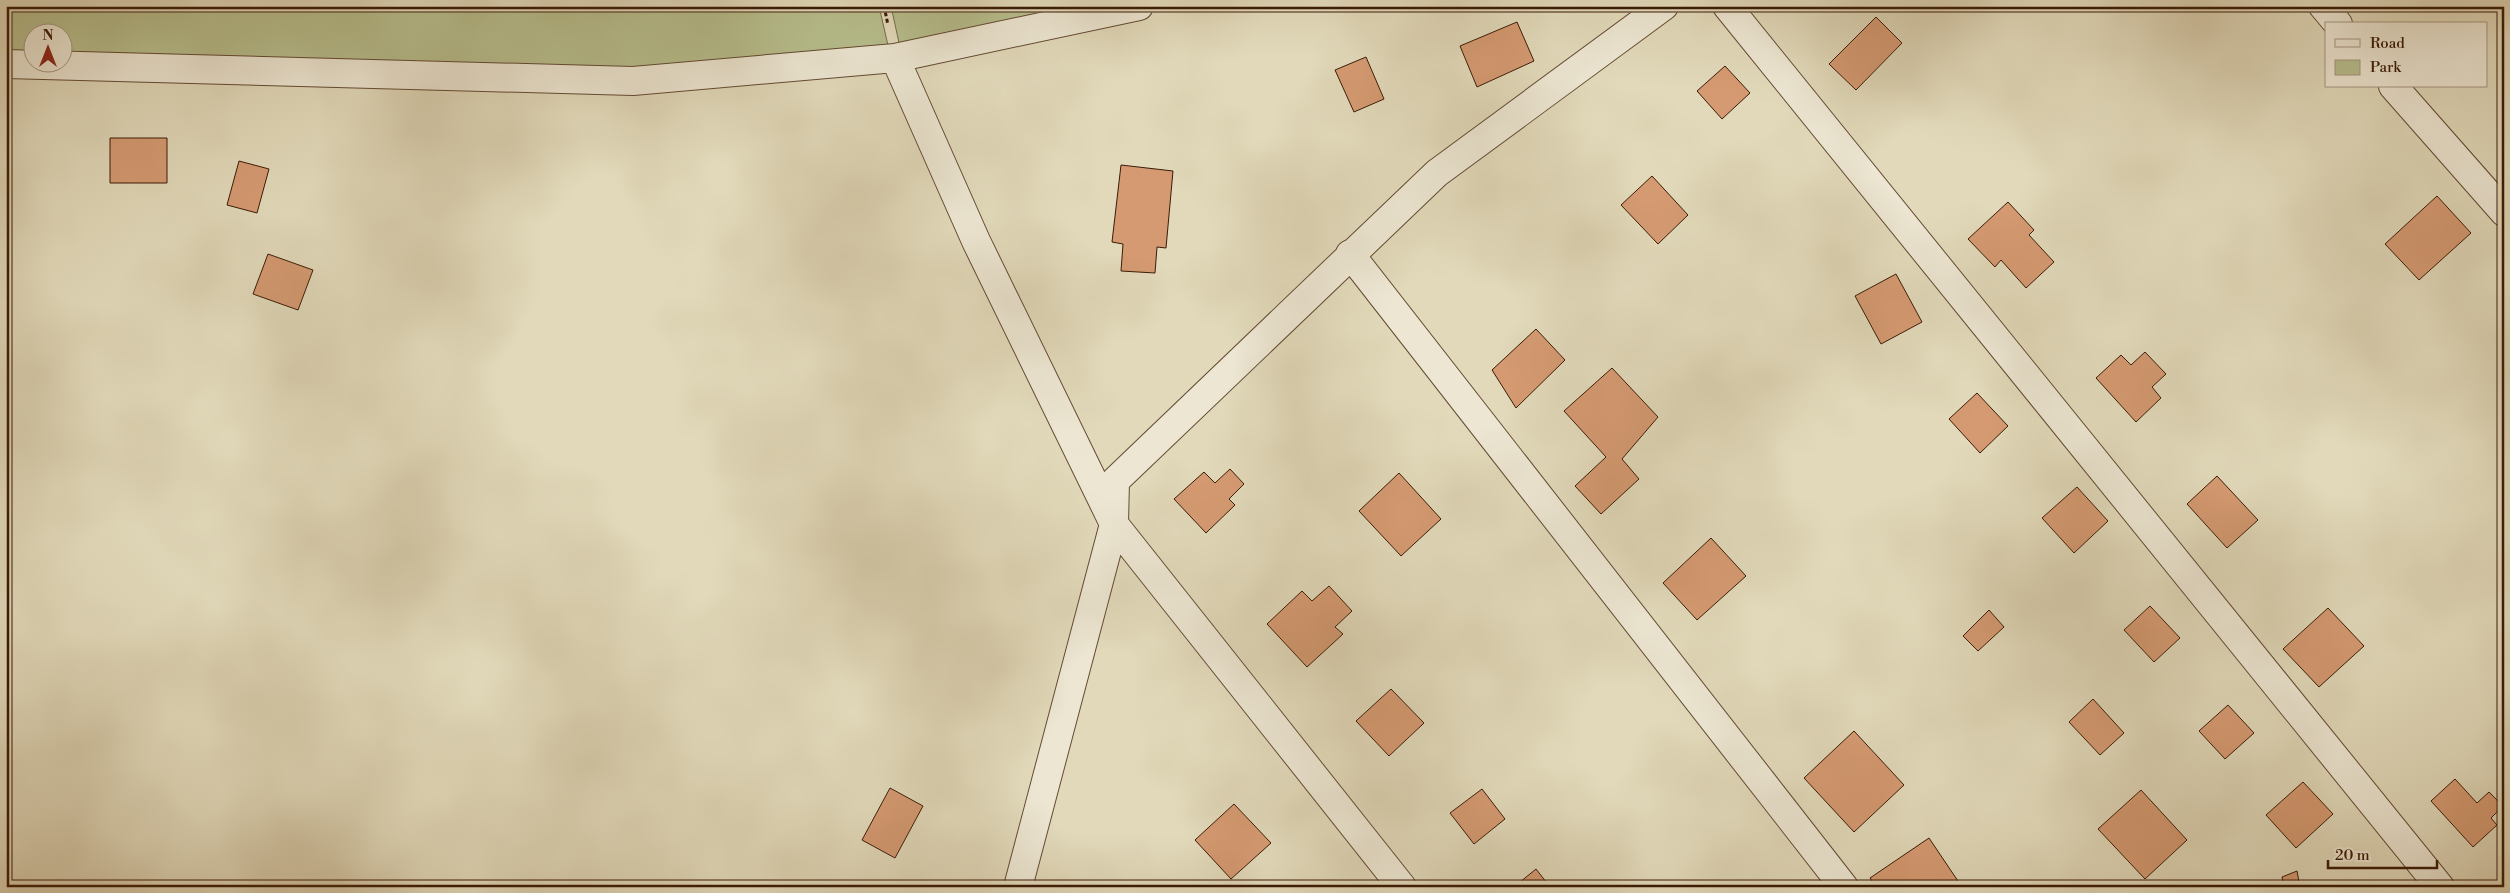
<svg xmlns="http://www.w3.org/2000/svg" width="2510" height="893" viewBox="0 0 2510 893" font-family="'Libre Bodoni',serif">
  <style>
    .green { fill: #b7be8d; stroke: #786c4a }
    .building { fill: #d59a72; stroke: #3a1b06 }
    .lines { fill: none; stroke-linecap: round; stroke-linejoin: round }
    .minor-casing { stroke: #644a33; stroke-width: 30 }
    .path { stroke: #3a1b06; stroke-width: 3; stroke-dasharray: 4 2.5; stroke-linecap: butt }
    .minor { stroke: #ece6d2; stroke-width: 28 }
  </style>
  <rect width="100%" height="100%" fill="#e1d9ba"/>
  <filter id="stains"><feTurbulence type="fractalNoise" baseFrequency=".004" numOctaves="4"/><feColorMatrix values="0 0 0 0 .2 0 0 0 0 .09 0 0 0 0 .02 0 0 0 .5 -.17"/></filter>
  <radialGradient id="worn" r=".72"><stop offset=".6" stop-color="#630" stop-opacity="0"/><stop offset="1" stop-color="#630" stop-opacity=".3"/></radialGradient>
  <!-- green -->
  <path class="green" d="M6,6H879L889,50L634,73L63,59L62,32H32V58H6Z
    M891,6H1124L901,52Z"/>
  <!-- building -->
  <path class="building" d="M1876,17L1902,43L1856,90L1829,64Z
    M1517,22L1534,61L1477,87L1460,46Z
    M1366,57L1384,99L1354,112L1335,70Z
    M1725,66L1750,93L1722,119L1697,91Z
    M110,138H167V183H110Z
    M239,161L269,169L257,213L227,205Z
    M1121,165L1173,171L1166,248L1157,247L1155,273L1121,271L1123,244L1112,242Z
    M1652,176L1688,215L1658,244L1621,205Z
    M2437,196L2471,233L2419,280L2385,244Z
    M2008,202L2034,230L2029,235L2054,262L2026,288L2001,260L1995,267L1968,239Z
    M268,254L313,270L298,310L253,294Z
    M1896,274L1922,322L1881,344L1855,296Z
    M1536,329L1565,360L1516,408L1492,370Z
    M2145,352L2166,374L2152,387L2161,398L2136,422L2096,378L2121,355L2131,365Z
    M1612,368L1658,417L1622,459L1639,479L1601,514L1575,486L1606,457L1564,411Z
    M1977,393L2008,426L1980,453L1949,419Z
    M1230,469L1244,484L1229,499L1235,505L1206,533L1174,499L1204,472L1215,483Z
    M1399,473L1441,519L1401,556L1359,511Z
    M2217,476L2258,520L2227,548L2187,504Z
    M2077,487L2108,521L2074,553L2042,518Z
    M1711,538L1746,576L1697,620L1663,583Z
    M1329,586L1352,611L1335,627L1343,634L1307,667L1267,624L1302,591L1312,601Z
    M2150,606L2180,638L2154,662L2124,630Z
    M2328,608L2364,646L2319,687L2283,649Z
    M1989,610L2004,627L1978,651L1963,636Z
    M1391,689L1424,723L1389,756L1356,721Z
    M2093,699L2124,733L2100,755L2069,722Z
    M2228,705L2254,733L2225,759L2199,731Z
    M1854,731L1904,785L1854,832L1804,778Z
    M2455,779L2477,803L2489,792L2503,806L2491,818L2497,825L2473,847L2431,801Z
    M2303,782L2333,814L2296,848L2266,815Z
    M890,788L923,806L895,858L862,840Z
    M1482,789L1505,819L1474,844L1450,813Z
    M2141,790L2187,840L2145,879L2098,829Z
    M1234,804L1271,843L1231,879L1195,840Z
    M1929,838L1962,887H1876L1870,878Z
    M1536,869L1550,887H1514Z
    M2297,871L2300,887H2284L2282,877Z"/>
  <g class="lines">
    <defs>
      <path id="minor" d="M1727,6L2440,887
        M2323,6L2338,24
        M895,58L976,241L1114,524L1402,887
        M6,64L633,81L895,58L1139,6
        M2393,86L2504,212
        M1350,254L1844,887
        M1018,887L1114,524L1115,481L1437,173L1664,6"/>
    </defs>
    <!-- minor casing -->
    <use href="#minor" class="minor-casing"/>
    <!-- path -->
    <path class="path" d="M884,6L888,25"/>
    <!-- minor -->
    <use href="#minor" class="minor"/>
  </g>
  <!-- margin -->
  <rect width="2510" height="893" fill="none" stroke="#e1d9ba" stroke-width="25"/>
  <rect x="8" y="8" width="2495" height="878" fill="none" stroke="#3a1b06" stroke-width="2.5"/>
  <rect x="12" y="12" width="2485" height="868" fill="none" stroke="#3a1b06"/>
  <!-- legend -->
  <rect x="2325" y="22" width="162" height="65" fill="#ece6d2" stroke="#a59580"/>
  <rect x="2335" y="39" width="25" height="8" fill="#ece6d2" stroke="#a59580"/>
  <text x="2370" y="48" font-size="15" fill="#3a1b06">Road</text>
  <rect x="2335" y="60" width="25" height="15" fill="#b7be8d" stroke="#a59580"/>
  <text x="2370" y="72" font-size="15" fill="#3a1b06">Park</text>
  <!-- north arrow -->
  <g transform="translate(48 48)"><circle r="24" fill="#ece6d2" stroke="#a59580"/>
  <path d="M0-4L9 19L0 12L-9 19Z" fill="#8f2418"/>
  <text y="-8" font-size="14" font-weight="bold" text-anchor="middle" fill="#3a1b06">N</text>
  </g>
  <!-- scale -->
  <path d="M2328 860v8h109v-8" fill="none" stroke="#3a1b06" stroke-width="2.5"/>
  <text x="2335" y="860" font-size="15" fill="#3a1b06" stroke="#ece6d2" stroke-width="4" paint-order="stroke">20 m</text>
  <rect width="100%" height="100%" filter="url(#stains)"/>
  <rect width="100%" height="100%" fill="url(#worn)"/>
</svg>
